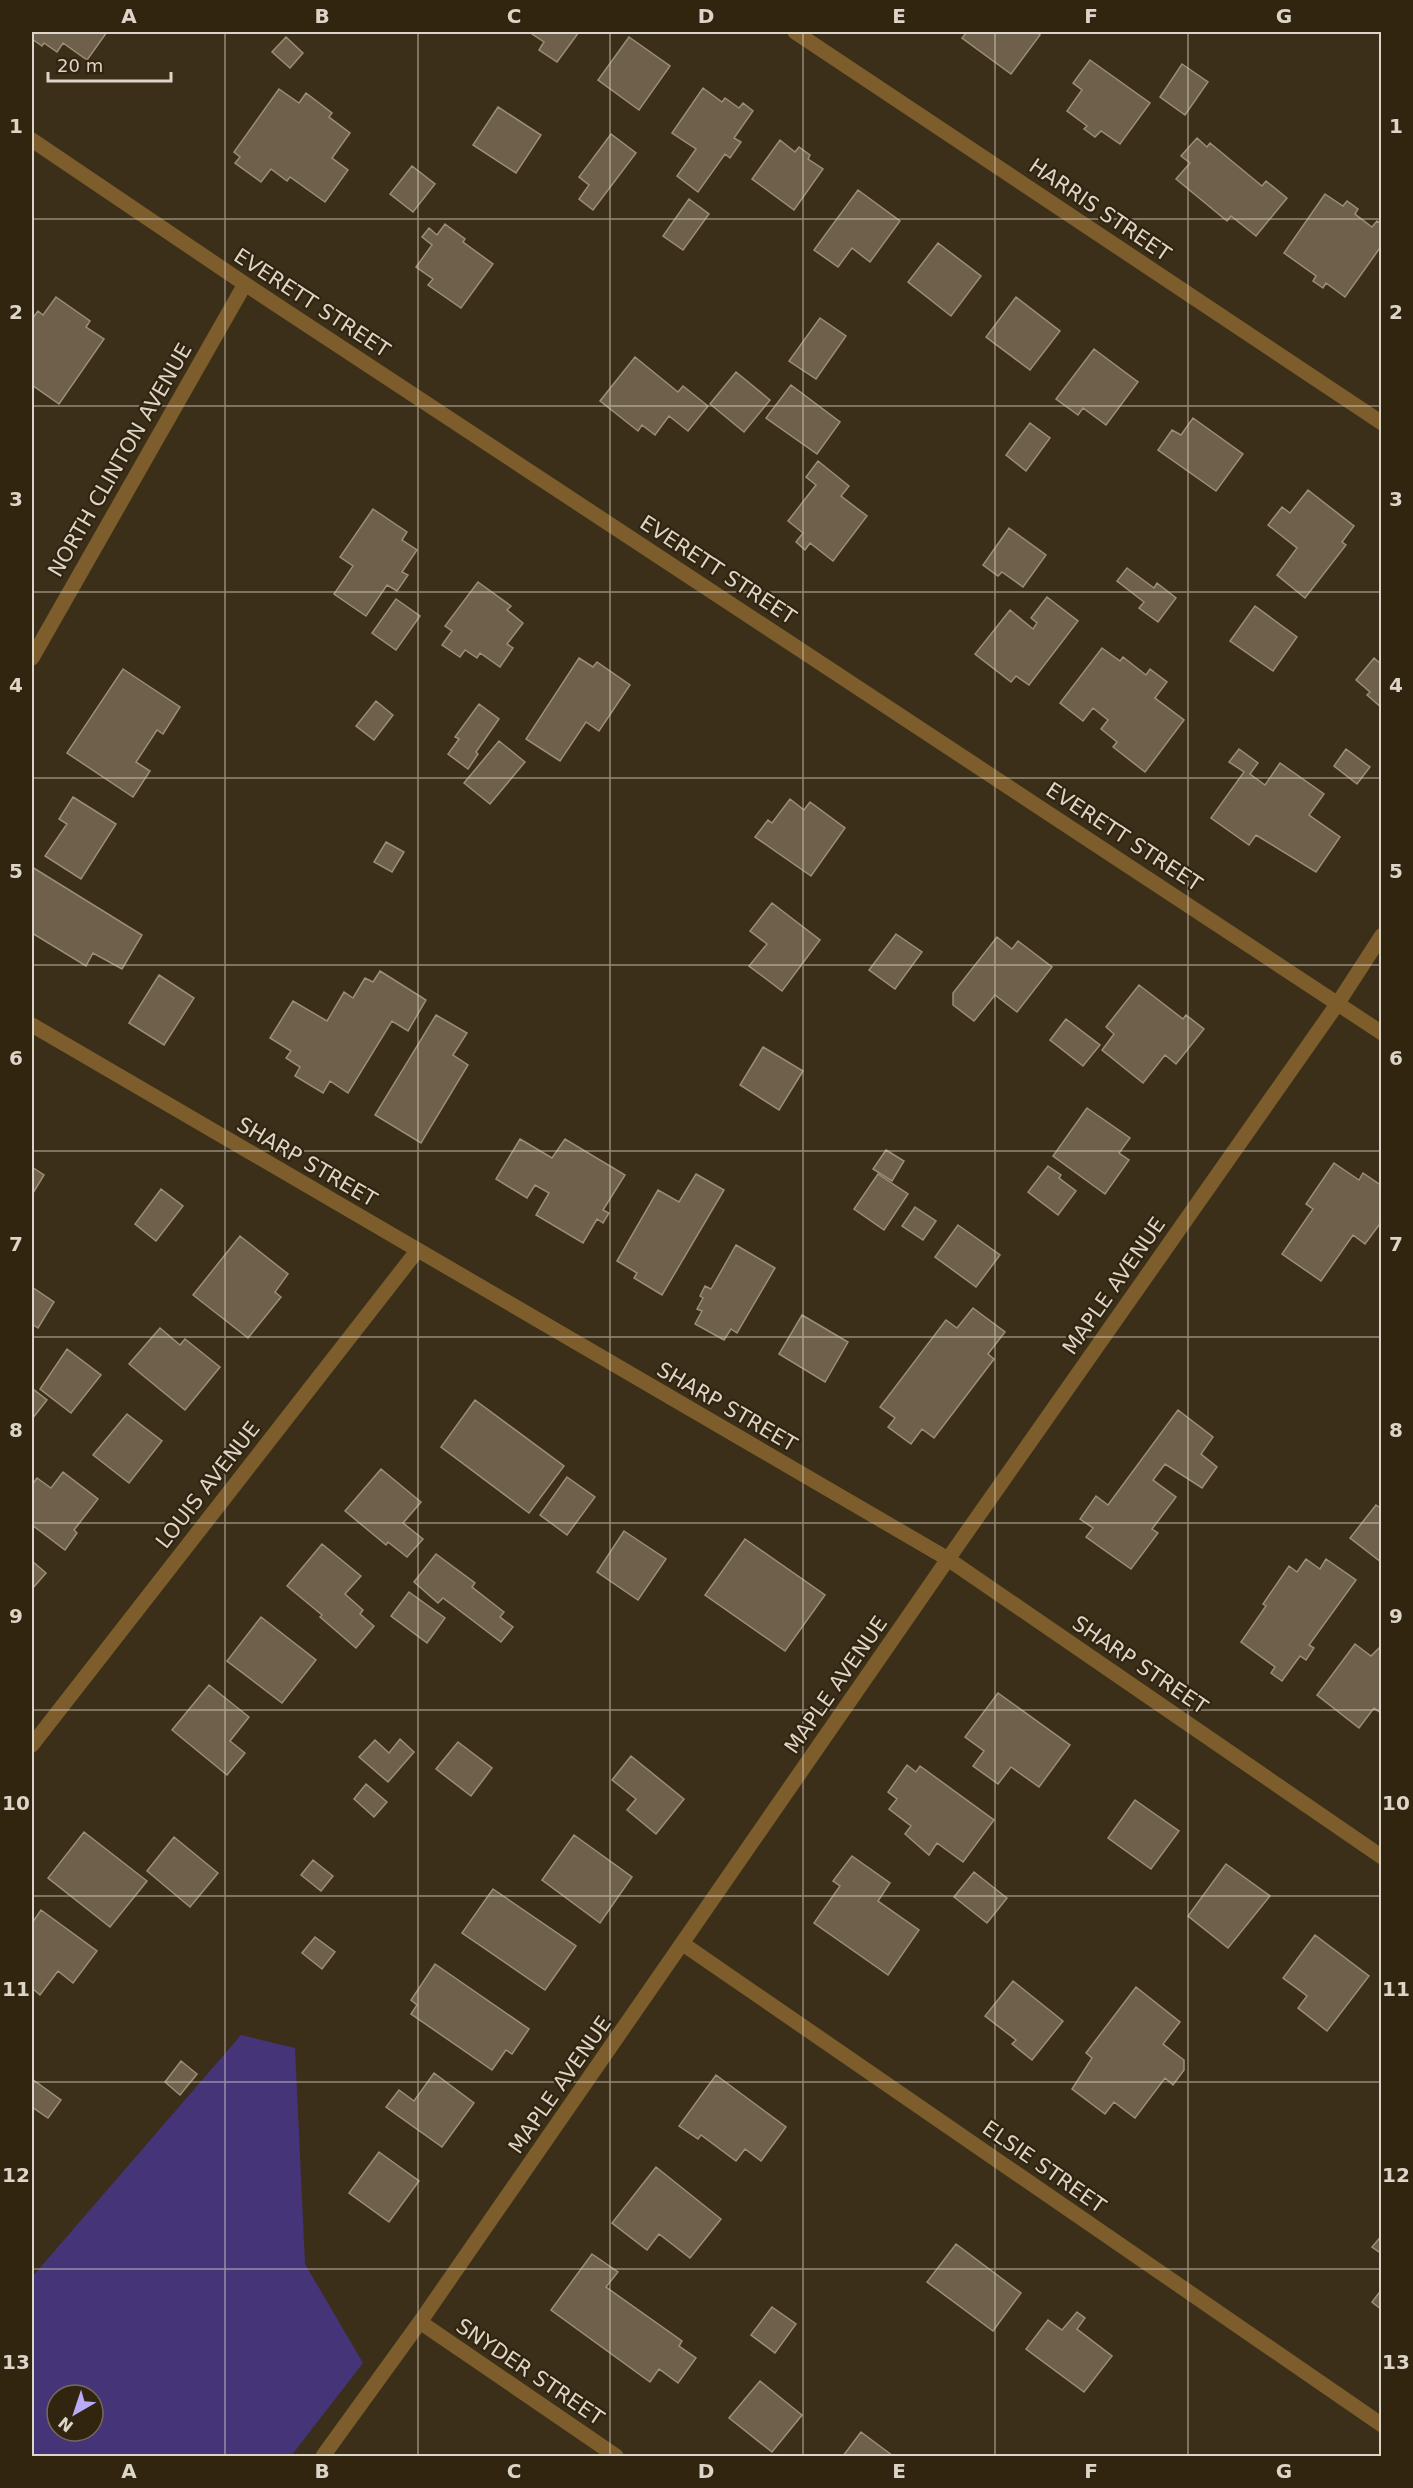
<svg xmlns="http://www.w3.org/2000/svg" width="1413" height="2488" viewBox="0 0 1413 2488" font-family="'DejaVu Sans',sans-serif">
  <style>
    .green { fill: #453478; fill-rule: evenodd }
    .building { fill: #6f604b; stroke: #9c8d76; stroke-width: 1.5 }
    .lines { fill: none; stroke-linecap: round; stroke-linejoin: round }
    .minor { stroke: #7c5d2b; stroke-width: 15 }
    .grid { fill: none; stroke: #ded5c9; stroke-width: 1.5; stroke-opacity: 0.55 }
    .labels { text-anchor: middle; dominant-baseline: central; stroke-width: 4.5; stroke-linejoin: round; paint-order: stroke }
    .street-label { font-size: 21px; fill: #ded5c9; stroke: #312510 }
    .neatline { fill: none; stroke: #ded5c9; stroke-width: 2 }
    .grid-label { font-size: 20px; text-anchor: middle; font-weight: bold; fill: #ded5c9 }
  </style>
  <rect width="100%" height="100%" fill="#3c2f1a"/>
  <!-- green -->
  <path class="green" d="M241,2035L295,2048L305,2264L363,2363L291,2456H32V2277ZM57,2395H93V2431H57Z"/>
  <!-- building -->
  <path class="building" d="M34,32H107L87,60L63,43L57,52L44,43L42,46L32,39Z
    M529,32H579L557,62L539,50L544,42Z
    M967,32H1036L1040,35L1011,74L962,38Z
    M286,37L303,53L290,68L272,52Z
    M629,37L670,66L639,110L598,80Z
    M1090,60L1150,103L1120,144L1101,131L1095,137L1084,129L1087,126L1067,111L1082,90L1073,83Z
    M1182,64L1208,82L1185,115L1160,97Z
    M703,88L722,102L725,98L739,108L743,103L753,111L734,138L741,142L730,158L725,154L698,192L677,176L696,149L672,133Z
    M279,89L299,103L306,93L332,113L329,117L350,133L332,158L348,170L325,202L290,177L287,181L271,169L261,182L235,163L240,157L234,152Z
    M498,107L541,135L516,173L473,145Z
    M611,134L636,153L593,210L579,199L589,185L579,177Z
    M1197,138L1207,147L1210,143L1262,186L1266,181L1287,198L1256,236L1231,216L1227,221L1176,179L1190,163L1181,156Z
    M780,140L795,152L799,147L810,155L808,159L823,169L794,210L752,179Z
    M412,166L435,184L413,212L390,194Z
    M858,190L900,221L870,262L852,248L838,267L814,250Z
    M1325,194L1343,206L1347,201L1358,209L1355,214L1372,227L1377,221L1382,224V245L1345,297L1326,283L1323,288L1313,281L1316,276L1284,253Z
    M689,199L709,214L683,250L663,236Z
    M445,224L465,239L463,242L493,264L461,308L428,285L433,279L416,267L432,245L422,237L429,228L437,235Z
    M938,243L981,276L951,316L908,282Z
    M56,297L90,321L86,327L104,339L59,404L32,385V319L38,311L43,315Z
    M1016,297L1060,331L1030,370L986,337Z
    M820,318L846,336L816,379L789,361Z
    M1094,349L1138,382L1106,425L1083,408L1078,415L1056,399Z
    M635,357L678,392L683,386L708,406L688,431L669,416L655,435L642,425L638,431L600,401Z
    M736,372L770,400L744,432L710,404Z
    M791,385L840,422L817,454L766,418Z
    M1193,418L1243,454L1216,491L1158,450L1172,430L1181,435Z
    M1030,423L1050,438L1026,471L1006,455Z
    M818,461L849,486L841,496L867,516L833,561L810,543L805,550L796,542L803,533L788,521L816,485L806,477Z
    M1308,490L1354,526L1342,542L1346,545L1305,598L1277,575L1297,548L1268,525L1282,507L1290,513Z
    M373,509L407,532L402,540L417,550L402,572L408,575L397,591L387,585L366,616L334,594L353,566L340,557Z
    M1009,528L1046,555L1023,587L1002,572L998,576L983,565Z
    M1127,568L1154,588L1157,583L1176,598L1158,622L1139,608L1144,602L1117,581Z
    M478,582L511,606L507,610L523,623L507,644L513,648L500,667L480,653L477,658L465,650L460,657L442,645L452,631L445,626Z
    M1047,597L1078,621L1029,685L1016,676L1011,682L975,654L1010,610L1033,629L1037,623L1031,618Z
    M396,599L420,616L396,650L372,633Z
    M1255,606L1297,637L1273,671L1230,641Z
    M1102,648L1120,661L1123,657L1146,675L1150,669L1167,682L1155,698L1184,720L1145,772L1113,747L1117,742L1101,729L1108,720L1093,708L1083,721L1060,703Z
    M579,658L593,667L597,662L630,685L599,731L586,722L560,761L526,739Z
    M1374,658L1382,665V708L1367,695L1370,692L1356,680Z
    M123,669L180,707L163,734L157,730L136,762L150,771L133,797L67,753Z
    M376,701L393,715L374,740L356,726Z
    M479,704L499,719L476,752L478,754L468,769L448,754L459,739L455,737Z
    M499,741L525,762L490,804L464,783Z
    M1239,749L1258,763L1250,774L1265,785L1280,763L1324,794L1309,815L1340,837L1316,872L1256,835L1249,845L1211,818L1244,772L1229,762Z
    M1346,749L1370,767L1357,784L1334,766Z
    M73,797L116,824L81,879L45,856L67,824L59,819Z
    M790,799L804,810L810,802L845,828L811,876L755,837L768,820L772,823Z
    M386,842L404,852L392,872L374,862Z
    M32,867L142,935L122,969L93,953L86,966L32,933Z
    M772,903L820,940L782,991L749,966L767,944L750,931Z
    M896,934L922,952L895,989L869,970Z
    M997,937L1012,949L1018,941L1052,967L1017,1012L995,995L974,1021L953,1005V993Z
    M380,971L426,1000L408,1031L392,1021L348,1093L330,1081L323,1093L295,1076L300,1067L286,1058L291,1051L270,1038L293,1001L327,1021L344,992L353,998L365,978L373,982Z
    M159,975L194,998L164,1045L129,1023Z
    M1139,985L1183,1019L1186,1015L1204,1029L1176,1064L1165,1055L1143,1083L1102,1050L1114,1034L1106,1027Z
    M436,1015L467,1033L453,1055L468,1065L421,1143L375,1115Z
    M1066,1019L1100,1045L1083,1066L1050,1040Z
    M763,1047L803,1071L779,1110L740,1085Z
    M1087,1108L1130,1138L1119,1153L1129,1160L1105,1194L1053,1156Z
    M520,1139L552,1158L565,1139L625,1175L603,1210L609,1213L603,1223L597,1219L583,1243L536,1215L549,1193L535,1185L527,1198L496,1179Z
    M886,1150L904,1161L892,1181L873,1169Z
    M1334,1163L1359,1180L1363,1173L1382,1186V1221L1365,1244L1353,1235L1321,1281L1282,1254L1313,1209L1306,1204Z
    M1048,1166L1061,1175L1059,1178L1076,1191L1058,1215L1028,1192Z
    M32,1167L44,1175L33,1193L32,1192Z
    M696,1174L724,1190L662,1295L634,1278L637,1273L617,1261L658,1190L679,1202Z
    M878,1174L908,1194L884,1230L854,1209Z
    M161,1189L183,1206L156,1241L135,1224Z
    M915,1207L936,1221L923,1240L902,1226Z
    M958,1225L1000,1255L976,1287L935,1257Z
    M240,1236L288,1274L275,1292L281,1297L248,1338L193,1295Z
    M736,1245L775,1268L737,1333L731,1329L724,1340L695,1324L702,1311L697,1309L703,1298L700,1296L705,1286L711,1289Z
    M32,1287L54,1302L38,1328L32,1324Z
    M973,1308L1005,1332L988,1354L994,1359L934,1438L922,1429L911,1444L888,1427L895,1418L880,1407L946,1320L957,1328Z
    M802,1315L848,1342L825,1382L779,1354Z
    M160,1328L180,1345L185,1339L220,1367L185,1410L129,1364Z
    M67,1349L101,1375L71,1413L40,1389Z
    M33,1389L47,1400L32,1419V1391Z
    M475,1400L564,1466L529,1513L441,1447Z
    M1178,1410L1213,1437L1201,1454L1217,1467L1202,1488L1165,1464L1153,1480L1176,1497L1152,1529L1158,1533L1131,1569L1086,1537L1093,1528L1080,1519L1096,1496L1108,1505Z
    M127,1414L162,1441L129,1483L93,1455Z
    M381,1469L421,1502L403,1523L423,1539L407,1557L388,1542L386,1545L345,1511Z
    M63,1472L98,1499L74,1530L77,1533L65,1550L32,1525V1485L37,1478L51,1488Z
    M567,1477L595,1497L567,1535L540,1515Z
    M1376,1505L1382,1509L1381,1562L1350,1538Z
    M624,1531L666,1559L638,1600L597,1572Z
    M745,1539L825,1595L785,1651L705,1595Z
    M322,1544L361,1576L345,1594L363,1610L360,1614L374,1626L356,1648L320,1617L322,1615L287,1586Z
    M436,1554L475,1583L472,1587L504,1612L500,1617L513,1627L501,1642L443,1598L438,1603L414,1582Z
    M1306,1559L1320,1569L1326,1559L1356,1580L1309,1645L1314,1648L1306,1660L1300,1656L1282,1681L1271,1673L1275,1667L1241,1642L1266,1606L1263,1604L1289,1566L1297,1572Z
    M32,1561L46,1573L32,1589Z
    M409,1592L445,1618L427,1643L391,1616Z
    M261,1617L316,1660L282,1703L227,1661Z
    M1355,1644L1371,1656L1382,1645V1714L1374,1708L1359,1728L1317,1695Z
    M209,1685L249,1717L230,1741L245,1753L227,1775L172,1730Z
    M998,1693L1070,1745L1039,1787L1011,1767L998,1784L973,1766L984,1751L965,1737Z
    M400,1739L414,1752L388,1782L359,1757L375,1740L389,1753Z
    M458,1742L492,1768L471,1796L436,1769Z
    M631,1756L684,1799L656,1834L627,1810L636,1799L612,1780Z
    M907,1765L916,1772L920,1766L994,1820L963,1862L937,1843L929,1855L905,1834L911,1826L889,1809L897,1799L888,1792Z
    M366,1784L387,1802L374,1817L354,1799Z
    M1135,1800L1179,1831L1151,1869L1108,1838Z
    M84,1832L147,1881L110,1927L48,1878Z
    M574,1835L632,1877L600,1923L542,1880Z
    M174,1837L218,1873L190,1907L147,1871Z
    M852,1856L890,1883L878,1901L919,1930L888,1975L814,1923L840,1886L833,1881Z
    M313,1860L333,1876L321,1891L301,1875Z
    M1226,1864L1270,1896L1228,1948L1188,1916Z
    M974,1872L1007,1898L987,1923L954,1897Z
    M493,1889L576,1946L545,1990L462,1933Z
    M41,1910L97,1951L73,1983L58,1971L40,1995L32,1988V1923Z
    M1315,1935L1369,1976L1327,2031L1298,2008L1307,1996L1283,1978Z
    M315,1937L335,1952L322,1969L302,1953Z
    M435,1964L529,2029L512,2054L506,2050L492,2070L411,2014L417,2005L411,2000Z
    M1013,1981L1063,2021L1032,2060L1012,2044L1016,2040L985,2016Z
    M1136,1987L1180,2022L1163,2044L1184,2060V2070L1173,2085L1165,2078L1135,2118L1114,2102L1105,2114L1072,2089L1092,2058L1086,2053Z
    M181,2061L197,2074L180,2095L165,2082Z
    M434,2073L474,2103L442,2147L386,2107L399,2090L414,2101Z
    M716,2075L786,2127L761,2161L745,2149L736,2161L701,2135L698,2139L679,2126Z
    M32,2079L61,2100L48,2118L32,2107Z
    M379,2152L419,2181L389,2222L349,2193Z
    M656,2167L721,2219L690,2258L659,2234L647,2250L612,2223Z
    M1382,2235V2254L1372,2247Z
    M956,2244L1021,2293L993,2331L927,2282Z
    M592,2254L618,2272L606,2287L682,2341L679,2346L696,2358L678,2383L659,2369L650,2382L551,2310Z
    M1382,2289V2310L1372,2302Z
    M772,2307L796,2324L775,2353L751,2335Z
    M1077,2312L1085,2318L1077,2329L1112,2356L1084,2392L1026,2349L1048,2320L1062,2330Z
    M760,2381L802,2415L772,2452L729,2418Z
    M861,2432L893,2456H843Z"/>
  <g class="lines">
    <!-- minor -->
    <path class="minor" d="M795,32L1382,423
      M32,140L245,284L1382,1033
      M32,658L245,284
      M32,1025L948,1559L1382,1857
      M32,1745L417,1251
      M683,1944L1382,2425
      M420,2322L616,2456
      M323,2456L420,2322L948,1559L1338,1003L1382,935"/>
  </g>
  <!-- grid -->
  <path class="grid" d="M225,32V2456M418,32V2456M610,32V2456M803,32V2456M995,32V2456M1188,32V2456M32,219H1382M32,406H1382M32,592H1382M32,778H1382M32,965H1382M32,1151H1382M32,1337H1382M32,1523H1382M32,1710H1382M32,1896H1382M32,2082H1382M32,2269H1382"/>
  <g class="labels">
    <!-- street labels -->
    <g class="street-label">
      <text transform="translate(1100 210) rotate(34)">HARRIS STREET</text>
      <text transform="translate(312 303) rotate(33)">EVERETT STREET</text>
      <text transform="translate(120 460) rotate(-60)">NORTH CLINTON AVENUE</text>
      <text transform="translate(718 570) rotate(33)">EVERETT STREET</text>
      <text transform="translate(1124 837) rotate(33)">EVERETT STREET</text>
      <text transform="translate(307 1162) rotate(30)">SHARP STREET</text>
      <text transform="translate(1114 1286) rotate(-55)">MAPLE AVENUE</text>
      <text transform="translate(727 1407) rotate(30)">SHARP STREET</text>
      <text transform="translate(208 1485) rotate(-52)">LOUIS AVENUE</text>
      <text transform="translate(1140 1665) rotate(34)">SHARP STREET</text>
      <text transform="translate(836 1685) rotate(-55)">MAPLE AVENUE</text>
      <text transform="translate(560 2085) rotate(-55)">MAPLE AVENUE</text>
      <text transform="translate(1044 2167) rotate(35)">ELSIE STREET</text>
      <text transform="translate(530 2372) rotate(34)">SNYDER STREET</text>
    </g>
  </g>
  <!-- border -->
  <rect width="1413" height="2488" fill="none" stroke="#312510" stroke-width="66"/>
  <!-- north arrow -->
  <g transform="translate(75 2413) rotate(219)"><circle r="28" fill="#312510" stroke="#766b5a" stroke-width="1.5"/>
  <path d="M0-4.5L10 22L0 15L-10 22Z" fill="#b9abf7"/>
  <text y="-9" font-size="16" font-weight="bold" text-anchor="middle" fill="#ded5c9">N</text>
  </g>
  <!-- scale -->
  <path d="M48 72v9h123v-9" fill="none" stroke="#ded5c9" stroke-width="3"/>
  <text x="57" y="72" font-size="18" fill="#ded5c9" stroke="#312510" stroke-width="4.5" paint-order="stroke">20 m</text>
  <rect x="33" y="33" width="1347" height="2422" class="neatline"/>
  <g class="grid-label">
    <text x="129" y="23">A</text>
    <text x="322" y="23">B</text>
    <text x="514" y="23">C</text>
    <text x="706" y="23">D</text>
    <text x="899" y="23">E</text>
    <text x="1091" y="23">F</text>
    <text x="1284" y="23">G</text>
    <text x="16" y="133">1</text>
    <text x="1396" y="133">1</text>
    <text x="16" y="319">2</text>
    <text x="1396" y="319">2</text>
    <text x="16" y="506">3</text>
    <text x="1396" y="506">3</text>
    <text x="16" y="692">4</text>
    <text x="1396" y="692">4</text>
    <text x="16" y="878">5</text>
    <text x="1396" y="878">5</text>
    <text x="16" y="1065">6</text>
    <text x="1396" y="1065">6</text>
    <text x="16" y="1251">7</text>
    <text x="1396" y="1251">7</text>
    <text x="16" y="1437">8</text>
    <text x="1396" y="1437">8</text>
    <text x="16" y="1623">9</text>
    <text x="1396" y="1623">9</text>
    <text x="16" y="1810">10</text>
    <text x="1396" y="1810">10</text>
    <text x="16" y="1996">11</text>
    <text x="1396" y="1996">11</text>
    <text x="16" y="2182">12</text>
    <text x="1396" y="2182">12</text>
    <text x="16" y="2369">13</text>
    <text x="1396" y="2369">13</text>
    <text x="129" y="2478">A</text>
    <text x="322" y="2478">B</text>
    <text x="514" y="2478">C</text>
    <text x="706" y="2478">D</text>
    <text x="899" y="2478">E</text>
    <text x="1091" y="2478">F</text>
    <text x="1284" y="2478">G</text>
  </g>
</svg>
